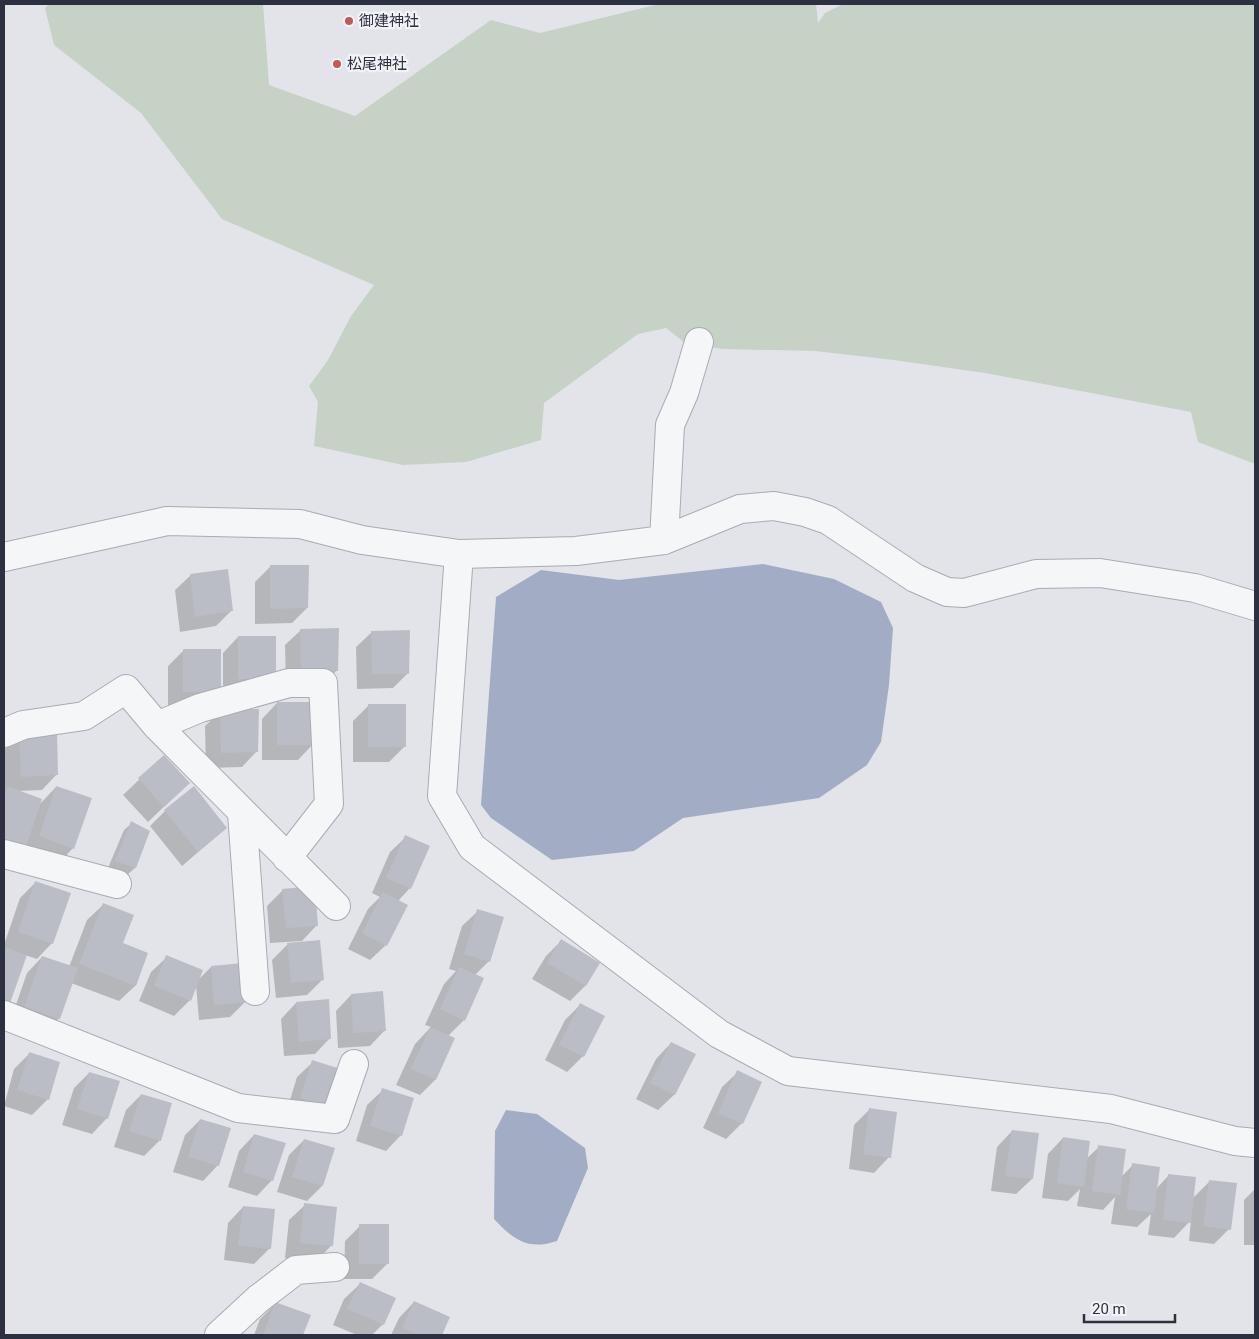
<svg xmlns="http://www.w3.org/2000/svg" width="1259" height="1339" viewBox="0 0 1259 1339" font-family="Roboto,'Noto Sans JP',sans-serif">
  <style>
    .green { fill: #c6d2c5 }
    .water { fill: #a2acc5 }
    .shadow { fill: #0003 }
    .building { fill: #bbbdc6 }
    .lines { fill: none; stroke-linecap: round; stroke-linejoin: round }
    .minor-casing { stroke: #a9aab3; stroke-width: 30 }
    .minor { stroke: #f5f6f8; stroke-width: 28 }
    .poi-dot { fill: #c05b57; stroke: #f2f3f7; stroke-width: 2 }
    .labels { text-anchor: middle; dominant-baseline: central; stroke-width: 4.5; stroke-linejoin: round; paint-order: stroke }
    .poi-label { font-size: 15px; fill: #2d3040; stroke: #f2f3f7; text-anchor: start }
  </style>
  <rect width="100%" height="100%" fill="#e3e4e9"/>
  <!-- green -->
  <path class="green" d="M49,4H263L269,85L355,116L491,20L540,33L659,4H816L818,23L825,13L843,4H1255V464L1198,442L1191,412L985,373L894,360L815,351L723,349L685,343L666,328L638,334L544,403L541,440L466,462L403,465L314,446L318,402L309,386L328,360L351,316L374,285L222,219L141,113L54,45L45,8Z"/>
  <!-- water -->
  <path class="water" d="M763,564L834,579L881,602L893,628L889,685L881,742L867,765L819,798L683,818L634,851L552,860L491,818L481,805L496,597L541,570L619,580Z
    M506,1110L537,1114L585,1148L588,1168L557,1241C527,1251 513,1239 494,1219L495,1131Z"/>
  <!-- shadow -->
  <path class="shadow" d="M271,566L307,608L292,623L255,624V582Z
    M191,575L231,611L216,626L180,632L175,590Z
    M301,630L337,670L322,686L286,687L285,645Z
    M372,632L408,673L393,688L357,689L356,647Z
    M238,637L259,694H223V653Z
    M183,651L220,691L168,707V666Z
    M277,703L313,744L298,760H262V719Z
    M368,706L405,746L389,762H353V721Z
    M221,711L257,751L242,767L206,768L205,726Z
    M19,735L57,774L42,790L17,791L39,805L56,787L73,848L58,864L4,863V750Z
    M164,756L173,798L148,822L123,795Z
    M165,811L226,828L182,866L150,826Z
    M132,823L149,831L135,868L127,875L108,868L124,830Z
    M406,837L410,888L398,901L386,945L370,960L348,949L368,909L380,897L372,893L390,852Z
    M36,882L52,943L37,959L25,955L4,1010V945L20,898Z
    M283,890L317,925L302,941L270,943L267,906Z
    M103,905L122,943L147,953L135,986L119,1001L71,983L59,1018L44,1034L10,1022L27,973L42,957L69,967L87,920Z
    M478,911L489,961L475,975L464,1020L448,1036L453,1039L435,1080L420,1095L396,1085L415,1044L431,1027L425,1025L444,984L456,971L449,969L462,926Z
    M561,941L599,963L585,986L570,1001L532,979L546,956Z
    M288,944L322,980L307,995L276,998L272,960Z
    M167,957L198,980L211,967L245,1002L230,1017L199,1020L196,985L190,1000L174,1016L139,1001L151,972Z
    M351,995L385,1030L370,1046L338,1048L336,1011Z
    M296,1003L330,1038L315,1054L284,1056L281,1019Z
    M580,1005L583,1056L567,1072L545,1060L565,1020Z
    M671,1043L694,1055L674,1095L658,1110L636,1099L656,1059Z
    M29,1054L48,1099L32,1115L4,1106L14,1069Z
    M313,1062L331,1107L286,1113L297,1077Z
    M738,1072L742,1123L726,1139L703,1128L722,1087Z
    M89,1073L107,1118L92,1134L62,1125L74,1088Z
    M383,1090L401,1135L386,1151L356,1141L367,1105Z
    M141,1095L160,1140L144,1156L114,1147L126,1110Z
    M870,1109L889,1157L874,1173L849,1169L854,1125Z
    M200,1120L218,1165L203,1181L173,1172L185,1135Z
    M1012,1131L1032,1179L1016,1194L991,1191L997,1147Z
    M254,1135L272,1180L257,1196L228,1187L239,1151Z
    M1063,1138L1086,1159L1099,1147L1121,1177L1133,1165L1156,1189L1169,1175L1192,1199L1210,1181L1229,1229L1214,1244L1189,1241L1191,1220L1174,1238L1148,1235L1151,1214L1137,1227L1111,1224L1115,1197L1103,1210L1077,1206L1080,1189L1068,1201L1042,1198L1048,1154Z
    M304,1140L322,1186L307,1201L277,1192L289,1155Z
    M1255,1189V1245H1244V1200Z
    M305,1205L332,1245L316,1261L285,1258L289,1220Z
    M243,1207L270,1248L254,1264L224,1260L228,1223Z
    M360,1226L388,1263L372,1279H344L345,1241Z
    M360,1284L383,1324L372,1335H357L333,1325L344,1299Z
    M414,1302L449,1317L441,1335H391L399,1318Z
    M275,1304L310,1316L302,1335H254L260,1319Z"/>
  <!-- building -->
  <path class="building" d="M270,565H309L308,608L270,609Z
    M228,569L233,611L195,617L190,574Z
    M339,628L338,671L301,672L300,629Z
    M410,630L409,674H372L371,631Z
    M238,636H276V679H238Z
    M183,649H221V692H183Z
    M277,702H315V745H277Z
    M368,704H406V747H368Z
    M220,709H259L258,752L221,753Z
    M57,732L58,775L21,777L19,734Z
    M164,755L190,783L164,807L138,778Z
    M7,786L42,799L25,849L4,842V795Z
    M56,786L92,798L74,849L39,836Z
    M194,786L227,828L198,852L164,810Z
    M131,821L150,831L136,868L115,861Z
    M405,835L430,846L411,889L386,878Z
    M35,881L71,893L53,944L18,932Z
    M315,886L318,926L286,928L282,889Z
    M383,892L408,905L387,946L362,933Z
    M103,903L134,915L123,943L148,953L136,986L79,964Z
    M477,909L504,917L490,962L464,954Z
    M561,939L600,963L586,986L547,963Z
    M320,940L324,980L291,983L287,943Z
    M4,947L27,955L9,1006L4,1004Z
    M166,955L203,970L191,1001L154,986Z
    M42,956L78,968L60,1019L24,1007Z
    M243,963L247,1002L214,1005L211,966Z
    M459,967L484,978L465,1021L440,1009Z
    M383,991L386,1031L353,1033L351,994Z
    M329,999L331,1039L299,1042L296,1002Z
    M580,1003L605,1016L584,1057L559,1045Z
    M430,1027L455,1038L436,1080L411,1069Z
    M671,1042L696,1054L675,1095L650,1083Z
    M29,1052L60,1062L49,1100L17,1090Z
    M312,1060L344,1070L332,1108L300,1098Z
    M737,1070L762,1082L743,1124L718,1113Z
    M89,1072L120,1081L108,1119L77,1109Z
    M382,1088L414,1098L402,1136L370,1126Z
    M141,1094L172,1103L161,1141L129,1131Z
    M869,1108L897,1112L891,1158L863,1154Z
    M200,1119L231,1128L219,1166L188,1157Z
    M1012,1130L1039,1133L1033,1179L1005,1176Z
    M254,1134L286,1143L273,1181L243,1172Z
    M1063,1137L1090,1141L1084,1187L1057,1183Z
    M304,1139L335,1148L323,1186L292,1177Z
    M1098,1145L1126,1149L1120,1195L1092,1191Z
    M1132,1163L1160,1167L1154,1213L1126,1209Z
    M1168,1174L1196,1177L1191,1223L1163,1220Z
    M1209,1180L1237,1183L1231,1230L1203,1226Z
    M304,1203L337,1207L333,1246L300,1243Z
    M243,1206L275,1209L271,1249L238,1245Z
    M359,1224H389V1264H359Z
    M360,1282L396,1298L384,1325L347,1309Z
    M414,1301L450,1317L442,1335H418L402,1328Z
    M275,1302L311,1315L303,1335H263Z"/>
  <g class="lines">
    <defs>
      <path id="minor" d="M664,540L670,425L684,393L699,342
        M459,554L442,796L472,847L719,1034L788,1071L1111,1109L1235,1141L1255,1143
        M4,557L167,521L300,524L362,540L459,554L576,551L664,540L740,509L774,506L805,512L828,520L915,578L947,592L964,593L1036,574L1100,573L1195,588L1255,606
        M157,726L200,708L289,683H323L329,804L287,858
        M4,733L23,725L84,716L126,689L157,726L336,906
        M242,813L255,991
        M4,854L117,884
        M4,1015L238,1108L335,1119L354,1064
        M219,1335L258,1299L296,1270L335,1267"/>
    </defs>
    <!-- minor casing -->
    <use href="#minor" class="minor-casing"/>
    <!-- minor -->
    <use href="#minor" class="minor"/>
  </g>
  <!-- markers -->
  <g class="poi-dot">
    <circle cx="349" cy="21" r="5"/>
    <circle cx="337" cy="64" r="5"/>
  </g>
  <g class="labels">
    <!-- poi labels -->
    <g class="poi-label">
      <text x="359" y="21">御建神社</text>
      <text x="347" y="64">松尾神社</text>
    </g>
  </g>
  <!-- border -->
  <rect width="1259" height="1339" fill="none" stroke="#2d3040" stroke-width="10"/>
  <!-- scale -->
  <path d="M1084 1314v8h91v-8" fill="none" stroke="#2d3040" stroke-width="2.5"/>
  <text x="1092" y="1314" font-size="15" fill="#2d3040" stroke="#f2f3f7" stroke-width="4" paint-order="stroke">20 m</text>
</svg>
